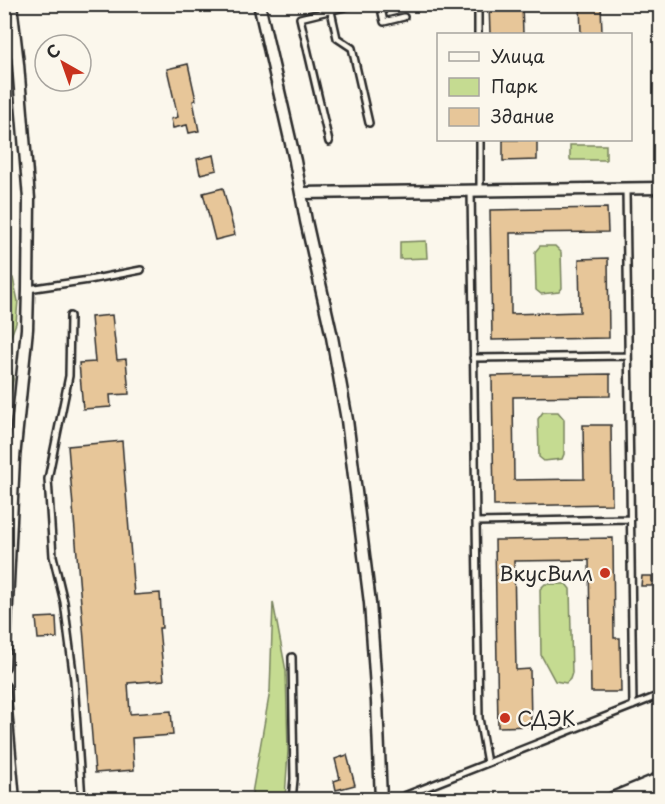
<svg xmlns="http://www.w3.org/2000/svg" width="665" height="804" viewBox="0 0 665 804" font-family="'Playpen Sans',sans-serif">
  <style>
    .green { fill: #c5db91; stroke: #78835e; stroke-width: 1.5 }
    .building { fill: #e7c699; stroke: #2b2b2b; stroke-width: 1.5 }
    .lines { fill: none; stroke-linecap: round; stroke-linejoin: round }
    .service-casing { stroke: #2b2b2b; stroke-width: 10 }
    .minor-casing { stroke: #2b2b2b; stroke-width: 15 }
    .secondary-casing { stroke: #2b2b2b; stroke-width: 20 }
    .service { stroke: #fbf7ec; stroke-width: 5 }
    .minor { stroke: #fbf7ec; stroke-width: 10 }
    .secondary { stroke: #fbf7ec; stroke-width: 15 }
    .poi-dot { fill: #c8321e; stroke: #fbf7ec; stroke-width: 2 }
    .labels { text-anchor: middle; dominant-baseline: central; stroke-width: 5; stroke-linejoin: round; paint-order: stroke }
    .poi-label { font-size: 20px; fill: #2b2b2b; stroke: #fbf7ec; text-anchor: end }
  </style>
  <rect width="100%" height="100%" fill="#fbf7ec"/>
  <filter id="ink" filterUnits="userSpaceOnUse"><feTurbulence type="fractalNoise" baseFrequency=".0167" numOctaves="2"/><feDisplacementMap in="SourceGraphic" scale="12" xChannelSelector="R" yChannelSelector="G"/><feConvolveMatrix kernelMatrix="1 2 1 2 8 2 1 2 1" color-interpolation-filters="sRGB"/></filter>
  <g filter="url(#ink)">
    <!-- green -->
    <path class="green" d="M570,145H606V160H570Z
      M426,241L427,258L400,259V242Z
      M540,246H555L561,252L562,288L559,292L541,294L536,290L535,252Z
      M5,275L13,278L18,301L16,323L7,346L13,379L5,425Z
      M543,412H558L564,419V454L562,459L544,461L539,457L538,419Z
      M545,584H566L570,589L572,673L570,679L566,683L555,681L541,655L540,589Z
      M273,602L286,671L288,751L285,799H251L270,691Z"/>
    <!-- building -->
    <path class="building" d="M489,4H522L523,34H490Z
      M580,4H601L602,34H581Z
      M188,64L196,100L193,101L199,131L189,133L187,125L173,128L171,119L178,117L167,69Z
      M503,140H537V160L503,161Z
      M214,155L217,170L200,174L197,159Z
      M223,188L235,235L215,240L203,193Z
      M607,208L608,232L510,233L511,302V314L580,312L579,259L608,258L609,338L492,340L490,210Z
      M112,315L117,360L126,359L129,394L110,395L111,407L83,409L79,363L95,362L91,317Z
      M610,374V396L513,397L514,480L584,479L583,425H611L612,504L494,506L492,376Z
      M122,441L134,595L160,593L162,628H159L164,680L128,683L130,714L171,711L173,735L132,738L134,770L95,773L68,446Z
      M613,538L614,638H620L621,692H591L589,560L514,561L516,670L530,669L531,726L498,727L495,540Z
      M642,576H652V586H641Z
      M56,617L57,638L38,639L36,618Z
      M347,755L355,785L336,790L334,781L340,779L335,759Z"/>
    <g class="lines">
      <defs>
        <path id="service" d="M380,4L384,22L404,17
          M478,4V34
          M331,11L337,38L352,48L369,123
          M480,140V191
          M329,142L300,18L357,4
          M626,189L633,706
          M471,191L479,718L487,763
          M28,289L89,280L141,270
          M70,316L69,376L48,479L53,556L64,602L74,680L82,800
          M473,358L628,356
          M476,522L631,519
          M292,657L294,779L292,800
          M394,800L660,695"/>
        <path id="minor" d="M259,4L295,161L306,221L332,337L347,420L370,603L377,702L381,800
          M301,193L660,188
          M4,666L14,458L27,329L28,289L29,199L18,64L11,4
          M4,687L14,800"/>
        <path id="secondary" d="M614,800L660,781"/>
      </defs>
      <!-- service casing -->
      <use href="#service" class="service-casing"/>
      <!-- minor casing -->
      <use href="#minor" class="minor-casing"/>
      <!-- secondary casing -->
      <use href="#secondary" class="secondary-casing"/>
      <!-- service -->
      <use href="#service" class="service"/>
      <!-- minor -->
      <use href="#minor" class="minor"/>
      <!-- secondary -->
      <use href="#secondary" class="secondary"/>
    </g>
  </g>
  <!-- markers -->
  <g class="poi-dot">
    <circle cx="605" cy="573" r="6"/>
    <circle cx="505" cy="718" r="6"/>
  </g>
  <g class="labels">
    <!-- poi labels -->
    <g class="poi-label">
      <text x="593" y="573">ВкусВилл</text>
      <text x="517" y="718" text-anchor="start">СДЭК</text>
    </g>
  </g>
  <!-- margin -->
  <rect width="665" height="804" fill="none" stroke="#fbf7ec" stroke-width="24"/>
  <rect x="12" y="12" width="641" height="780" fill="none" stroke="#2b2b2b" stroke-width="2" filter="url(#ink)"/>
  <!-- legend -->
  <rect x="437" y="33" width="195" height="108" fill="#fbf7ec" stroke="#a8a59f" stroke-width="1.5"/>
  <rect x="449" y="52" width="30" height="9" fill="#fbf7ec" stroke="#a8a59f" stroke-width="1.5"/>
  <text x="491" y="63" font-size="18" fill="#2b2b2b">Улица</text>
  <rect x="449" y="78" width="30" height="18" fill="#c5db91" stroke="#a8a59f" stroke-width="1.5"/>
  <text x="491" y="93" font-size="18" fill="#2b2b2b">Парк</text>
  <rect x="449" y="108" width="30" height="18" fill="#e7c699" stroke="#a8a59f" stroke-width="1.5"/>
  <text x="491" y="123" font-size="18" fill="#2b2b2b">Здание</text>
  <!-- north arrow -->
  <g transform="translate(63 63) rotate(320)"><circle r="28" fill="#fbf7ec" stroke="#a8a59f" stroke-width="1.5"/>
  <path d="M0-4.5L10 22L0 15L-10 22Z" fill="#c8321e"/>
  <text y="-9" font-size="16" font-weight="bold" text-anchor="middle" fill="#2b2b2b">С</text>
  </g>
</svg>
